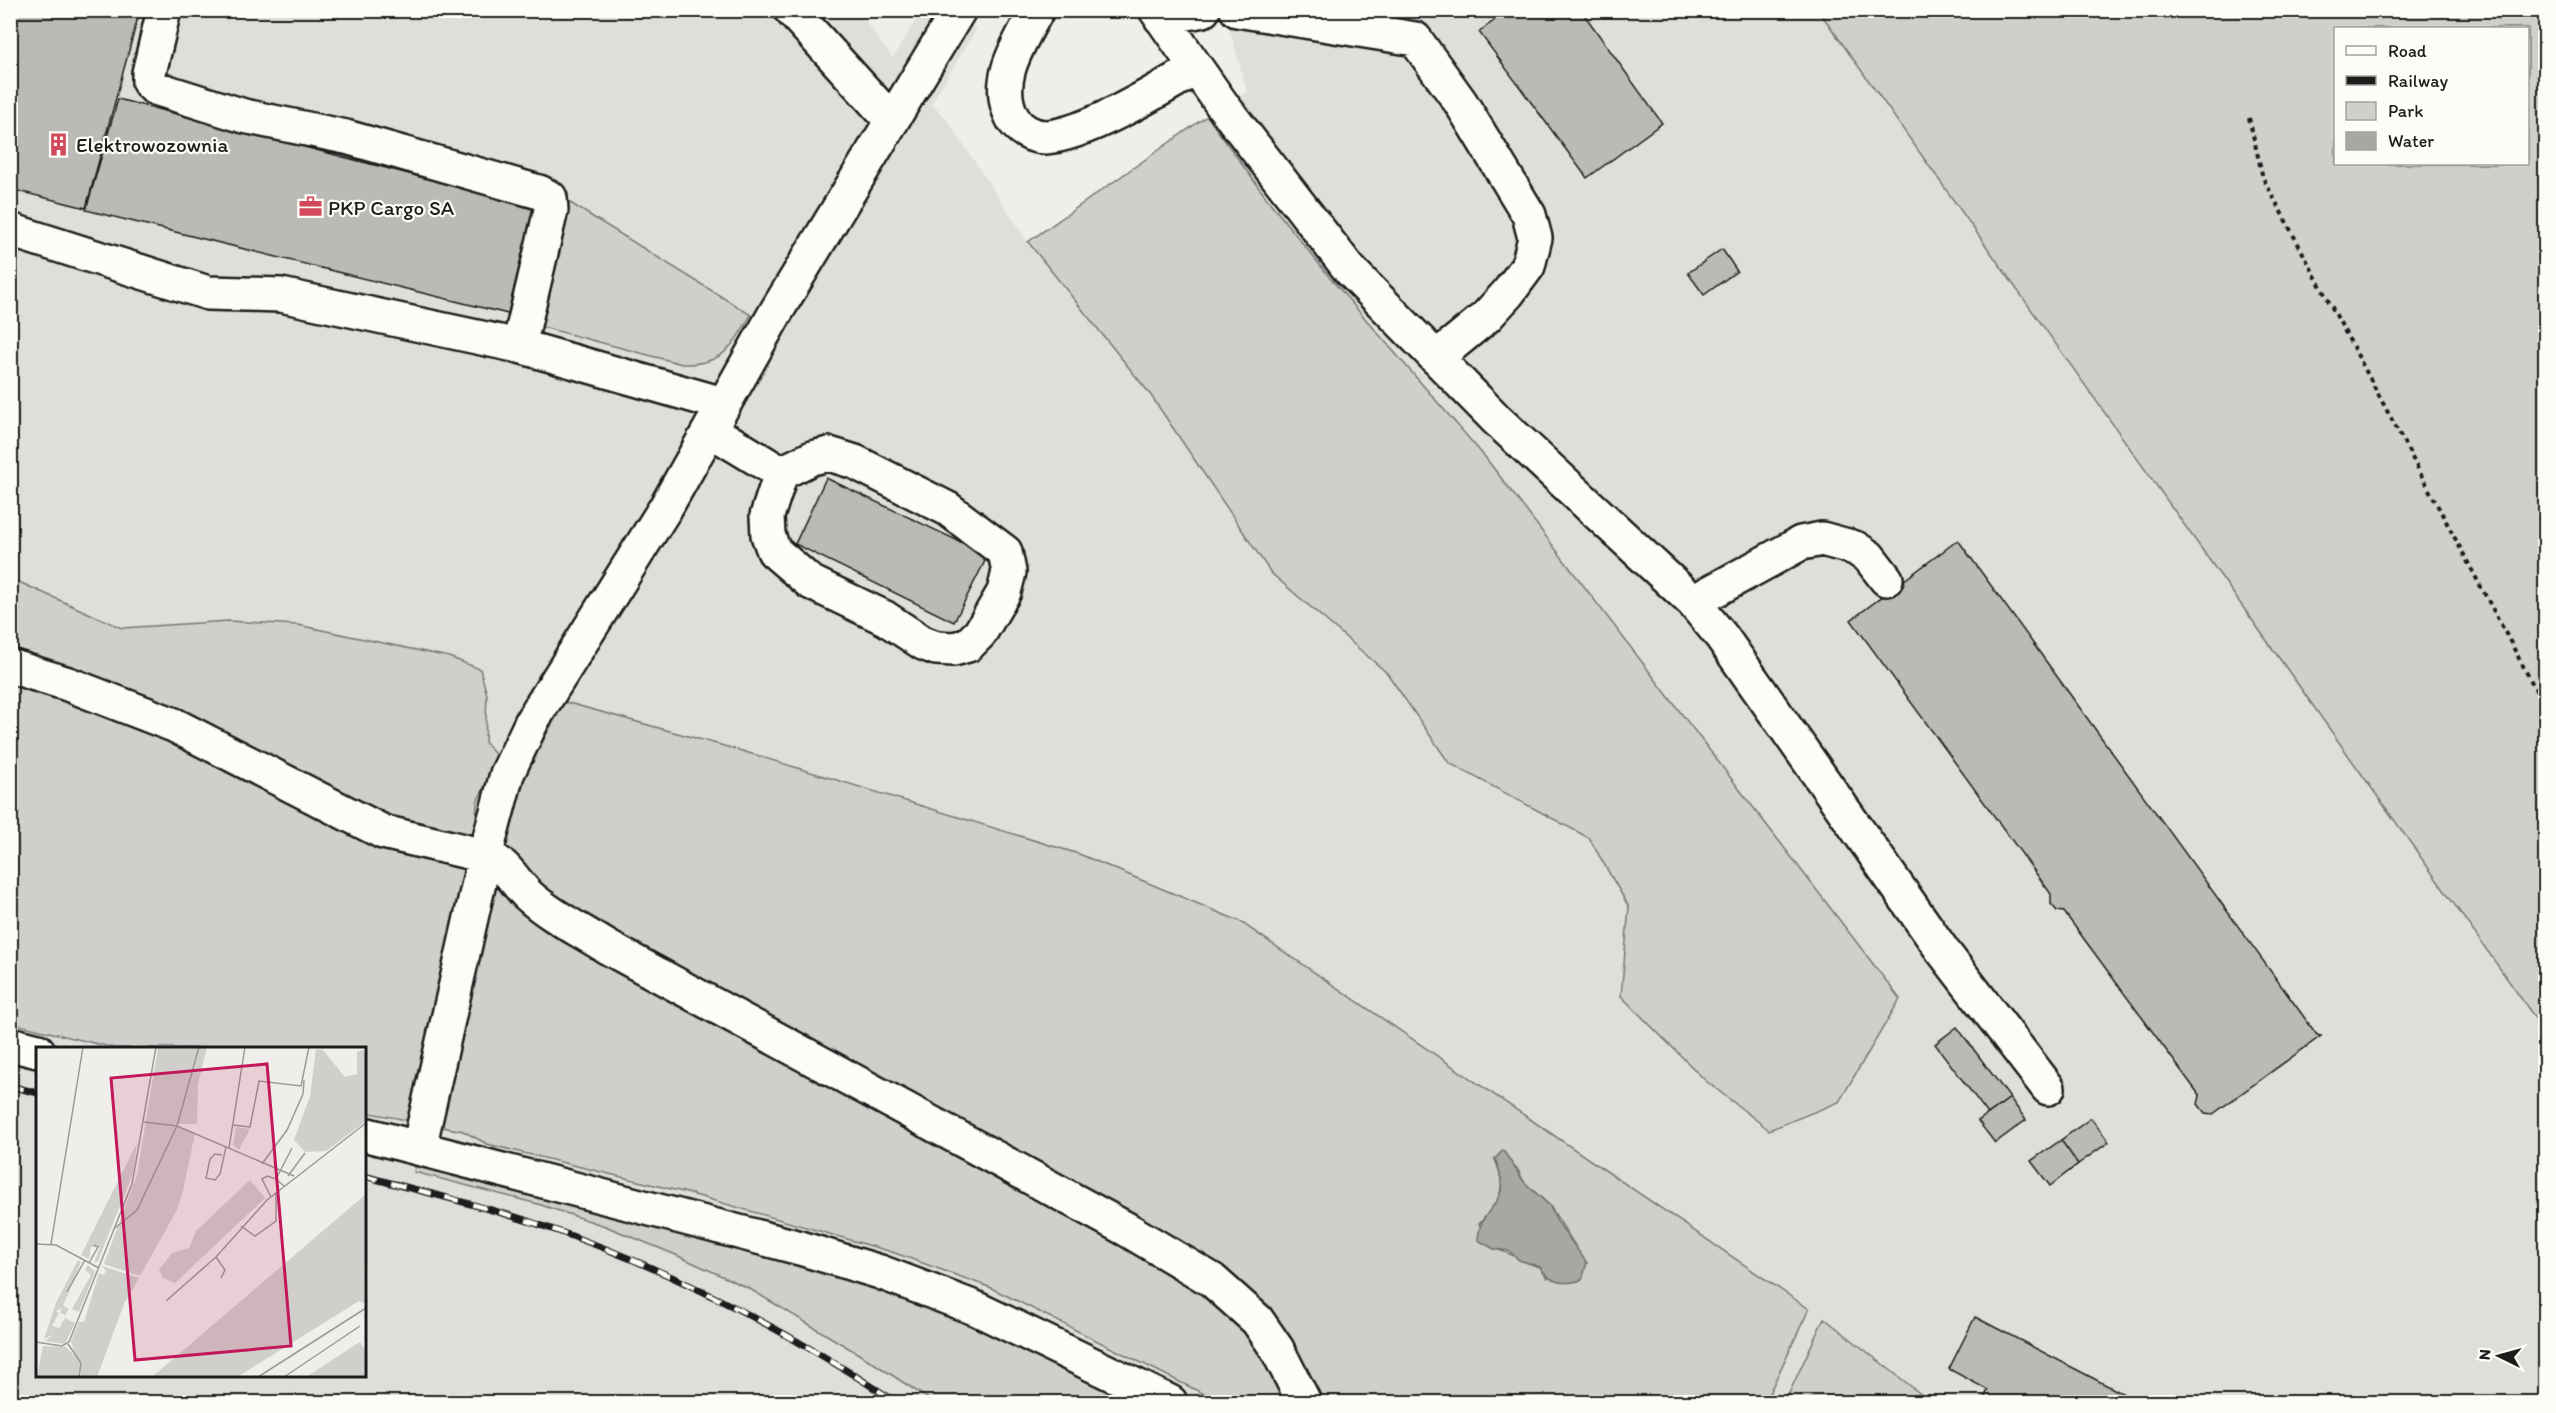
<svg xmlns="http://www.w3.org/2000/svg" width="2556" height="1413" viewBox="0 0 2556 1413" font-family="Itim,sans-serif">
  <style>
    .built { fill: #e0deda; fill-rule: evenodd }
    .green { fill: #d0cfcc; stroke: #767674; stroke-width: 1.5; fill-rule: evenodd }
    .water { fill: #a8a7a3; stroke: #706f6d; stroke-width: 1.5 }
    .building { fill: #bbbab6; stroke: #1c1c1c; stroke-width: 1.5 }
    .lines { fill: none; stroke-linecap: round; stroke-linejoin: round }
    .minor-casing { stroke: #1c1c1c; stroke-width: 38 }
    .path { stroke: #1c1c1c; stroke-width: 4; stroke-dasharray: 4.5 4.5; stroke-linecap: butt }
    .minor { stroke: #fdfcf7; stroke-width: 33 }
    .rail-casing { stroke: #1c1c1c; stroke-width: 7 }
    .rail { stroke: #fdfcf7; stroke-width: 4.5; stroke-dasharray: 14; stroke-linecap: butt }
    .labels { text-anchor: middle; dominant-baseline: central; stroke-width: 4.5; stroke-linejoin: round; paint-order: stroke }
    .poi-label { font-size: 21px; fill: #1c1c1c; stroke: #fdfcf7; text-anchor: start }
    .inset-road { fill: none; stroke: #9b9a98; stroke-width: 1.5 }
    .view { fill: #c2185b; fill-opacity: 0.15; stroke: #c2185b; stroke-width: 3 }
    .inset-edge { fill: none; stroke: #1c1c1c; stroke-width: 3 }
  </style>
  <rect width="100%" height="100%" fill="#f0eeea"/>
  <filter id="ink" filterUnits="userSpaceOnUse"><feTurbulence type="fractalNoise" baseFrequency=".0167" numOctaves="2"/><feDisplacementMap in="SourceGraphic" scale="12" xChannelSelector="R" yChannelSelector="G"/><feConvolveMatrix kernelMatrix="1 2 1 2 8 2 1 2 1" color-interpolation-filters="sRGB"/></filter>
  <g filter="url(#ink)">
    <!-- built -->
    <path class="built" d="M10,11H857L893,58L921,11H948L977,29L931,104L945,117L1028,242L1207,116L1247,92L1228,24L1220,11H1819L2545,1032V1402H11ZM38,1048H364V1376H38Z"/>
    <!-- green -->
    <path class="green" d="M1819,11H2545V1032ZM2336,28H2528V164H2336Z
      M1207,116L1268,200L1331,279L1485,457L1900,999L1839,1102L1769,1130L1706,1081L1621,996L1629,907L1589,838L1449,763L1387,673L1271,573L1150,394L1028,242Z
      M567,201L751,315C732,347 723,365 682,364L538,326Z
      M10,578L122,628L229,621L298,625L449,657L480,669L487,695L485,742L498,758L477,802L475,834L509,813L525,772L565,702L742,751L1079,854L1239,921L1809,1309L1765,1402H1220L989,1287L892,1252L691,1194L487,1144L463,1131L365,1112L364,1048H114L11,1023ZM1495,1159L1517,1168L1524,1182L1550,1206L1577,1249L1547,1278L1540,1267C1523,1262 1511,1252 1494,1249L1479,1224C1500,1200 1508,1190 1495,1159Z
      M416,1163L875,1285L968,1321L1131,1402H933L872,1362L748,1288L676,1255L605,1226L538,1204L414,1172Z
      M1824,1318L1927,1399L1932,1402H1785Z"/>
    <!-- water -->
    <path class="water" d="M1503,1150L1524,1182L1550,1206L1556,1220L1587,1263L1582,1280C1563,1285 1551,1284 1540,1267L1519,1260L1509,1251L1494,1249L1478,1240C1480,1200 1516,1209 1495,1159Z"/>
    <!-- building -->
    <path class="building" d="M10,10H140L86,208L10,189Z
      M1508,10H1581L1662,123L1587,178L1479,32Z
      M118,99L534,206L508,314L86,210Z
      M1722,249L1737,271L1704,295L1688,273Z
      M826,478L988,555L954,622L795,544Z
      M1958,540L2317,1035L2321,1036L2213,1114L2205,1113L2198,1104L2200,1096L2064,912L2057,911L2051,904V894L1851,620Z
      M1957,1027L2010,1098L1988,1114L1935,1044Z
      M2010,1098L2026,1120L1995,1143L1978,1121Z
      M2091,1118L2109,1142L2078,1164L2061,1140Z
      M2061,1140L2078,1164L2050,1186L2031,1161Z
      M1975,1317L2139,1402H1987L1983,1400L1988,1390L1949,1369Z"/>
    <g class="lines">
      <defs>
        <path id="minor" d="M164,10L149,73V82L155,88L244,116L346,137L539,192L550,198L551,210L519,346
          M791,10L892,121
          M959,10L776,312L666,507L533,719L507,774L485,856C507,863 513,881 529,896C551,916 582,931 607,947L1128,1230L1212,1280L1257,1320L1277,1349L1304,1402
          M1037,10C1020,43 993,79 1012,117C1018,129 1032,137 1046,137C1085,135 1161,89 1196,68
          M1156,10L1223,106L1349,269L1497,420L1693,602L1722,637L1942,950L2048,1088
          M1237,10L1415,39L1461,103L1529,215L1535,238L1528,266L1508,293L1486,317L1436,358
          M1161,18L1203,10
          M10,230L208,293L281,295L519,346L723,404
          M710,430L781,473
          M829,454L855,462L948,509L1005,552L1009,572L1004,592L980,633L968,645L954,649L936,648L923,643L885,618L810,582L774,551L768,535L767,516L781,473L812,458Z
          M1693,602L1801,543L1822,539L1855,548L1869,557L1886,579
          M10,666L68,684L174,725L383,832L485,856L419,1148
          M10,1044L38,1051
          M364,1134L800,1248L880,1272L975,1308L1170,1402"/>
      </defs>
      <!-- minor casing -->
      <use href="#minor" class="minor-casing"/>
      <!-- path -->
      <path class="path" d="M2249,118L2263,178L2546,709"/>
      <!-- minor -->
      <use href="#minor" class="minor"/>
      <defs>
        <path id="rail" d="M10,1086L38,1093
          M364,1176C420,1191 476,1204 531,1222C661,1264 782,1327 896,1402"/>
      </defs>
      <!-- rail casing -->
      <use href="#rail" class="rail-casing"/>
      <!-- rail -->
      <use href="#rail" class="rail"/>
    </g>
  </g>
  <!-- icons -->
  <defs>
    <symbol id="building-bare" viewBox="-9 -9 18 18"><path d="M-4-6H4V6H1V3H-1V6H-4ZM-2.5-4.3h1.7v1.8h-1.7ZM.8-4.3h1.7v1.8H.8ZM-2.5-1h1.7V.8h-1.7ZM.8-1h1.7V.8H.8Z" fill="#d1495b" stroke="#fdfcf7" stroke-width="2.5" paint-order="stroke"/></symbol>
    <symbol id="office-bare" viewBox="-9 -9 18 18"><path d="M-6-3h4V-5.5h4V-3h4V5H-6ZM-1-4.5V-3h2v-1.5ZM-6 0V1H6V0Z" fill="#d1495b" stroke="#fdfcf7" stroke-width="2.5" paint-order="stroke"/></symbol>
  </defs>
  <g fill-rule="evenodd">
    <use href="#building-bare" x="42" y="128" width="33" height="33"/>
    <use href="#office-bare" x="294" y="190" width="33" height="33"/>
  </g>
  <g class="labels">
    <!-- poi labels -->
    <g class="poi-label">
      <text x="76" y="144">Elektrowozownia</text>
      <text x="328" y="207">PKP Cargo SA</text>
    </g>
  </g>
  <!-- overview -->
  <g transform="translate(36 1047)">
    <rect width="330" height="330" fill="#f0eeea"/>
    <path d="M122,0H171L162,37L161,77H138L159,86L147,144L141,163L104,229L68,217L101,128ZM280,2L287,3L309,30L321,27V5L327,3L330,8V74L290,104L269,105L258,93L274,49ZM200,80L214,82L203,103L197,98ZM101,96L97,126L62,214L58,216L64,200H55L53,212L45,208ZM214,133L229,151L139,236L127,231L123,223L136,206L153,201L160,184ZM330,147V257L323,254L201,330H116ZM42,213L45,215L27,259L33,262L29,268L24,266L26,261L20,264L23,266L16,279L23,281L21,285L29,271L39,276L29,297L9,294L18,287L8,292L20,256ZM52,218L59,225L43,265L36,262L55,228L49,223ZM66,219L103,231L88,257L61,330H45L35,294L43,275H48L63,226L68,228L70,224ZM324,295L330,304V330H270ZM7,299L30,300L42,312L43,330H1Z" fill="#d0cfcc"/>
    <path class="inset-road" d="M108,75L141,79L163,0M197,78L214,80L223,34L265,39L273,0M193,101L209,0M186,108L179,107L174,112L170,131L179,133L184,127L190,100M226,117L251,83L267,47L268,33M252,129L269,106M248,139L240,132L256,101M235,150L226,132L231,129L240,132M205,179L219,189L240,174V145M79,181L101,163L141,79L258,129M0,197L20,198L63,221M15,197L47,0M180,210L189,223L185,231M53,216L62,200L58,198M31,245L49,213M130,254L180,210L231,153L330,76M0,295L26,299L33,295L96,137L120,0M32,297L45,316L43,330M222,330L330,261M248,330L324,279"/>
    <path class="view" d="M231,17L255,299L99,313L75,31Z"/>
    <rect width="330" height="330" class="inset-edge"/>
  </g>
  <!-- margin -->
  <rect width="2556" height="1413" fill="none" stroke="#fdfcf7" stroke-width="36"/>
  <rect x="18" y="18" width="2520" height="1377" fill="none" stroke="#1c1c1c" stroke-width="2" filter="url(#ink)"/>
  <!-- legend -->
  <rect x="2334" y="27" width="195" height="138" fill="#fdfcf7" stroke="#a3a29f" stroke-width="1.5"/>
  <rect x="2346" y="46" width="30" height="9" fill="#fdfcf7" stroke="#a3a29f" stroke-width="1.5"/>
  <text x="2388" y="57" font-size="18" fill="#1c1c1c">Road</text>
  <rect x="2346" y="76" width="30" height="9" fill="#1c1c1c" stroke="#a3a29f" stroke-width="1.5"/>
  <text x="2388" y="87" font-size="18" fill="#1c1c1c">Railway</text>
  <rect x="2346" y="102" width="30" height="18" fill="#d0cfcc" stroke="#a3a29f" stroke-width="1.5"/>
  <text x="2388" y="117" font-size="18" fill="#1c1c1c">Park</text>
  <rect x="2346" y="132" width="30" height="18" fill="#a8a7a3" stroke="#a3a29f" stroke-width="1.5"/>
  <text x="2388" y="147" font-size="18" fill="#1c1c1c">Water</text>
  <!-- north arrow -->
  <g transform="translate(2499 1356) rotate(275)" stroke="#fdfcf7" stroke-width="4.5" paint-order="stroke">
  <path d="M0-4.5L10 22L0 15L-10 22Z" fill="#1c1c1c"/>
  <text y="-9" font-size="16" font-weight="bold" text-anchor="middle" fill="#1c1c1c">N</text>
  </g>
</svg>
